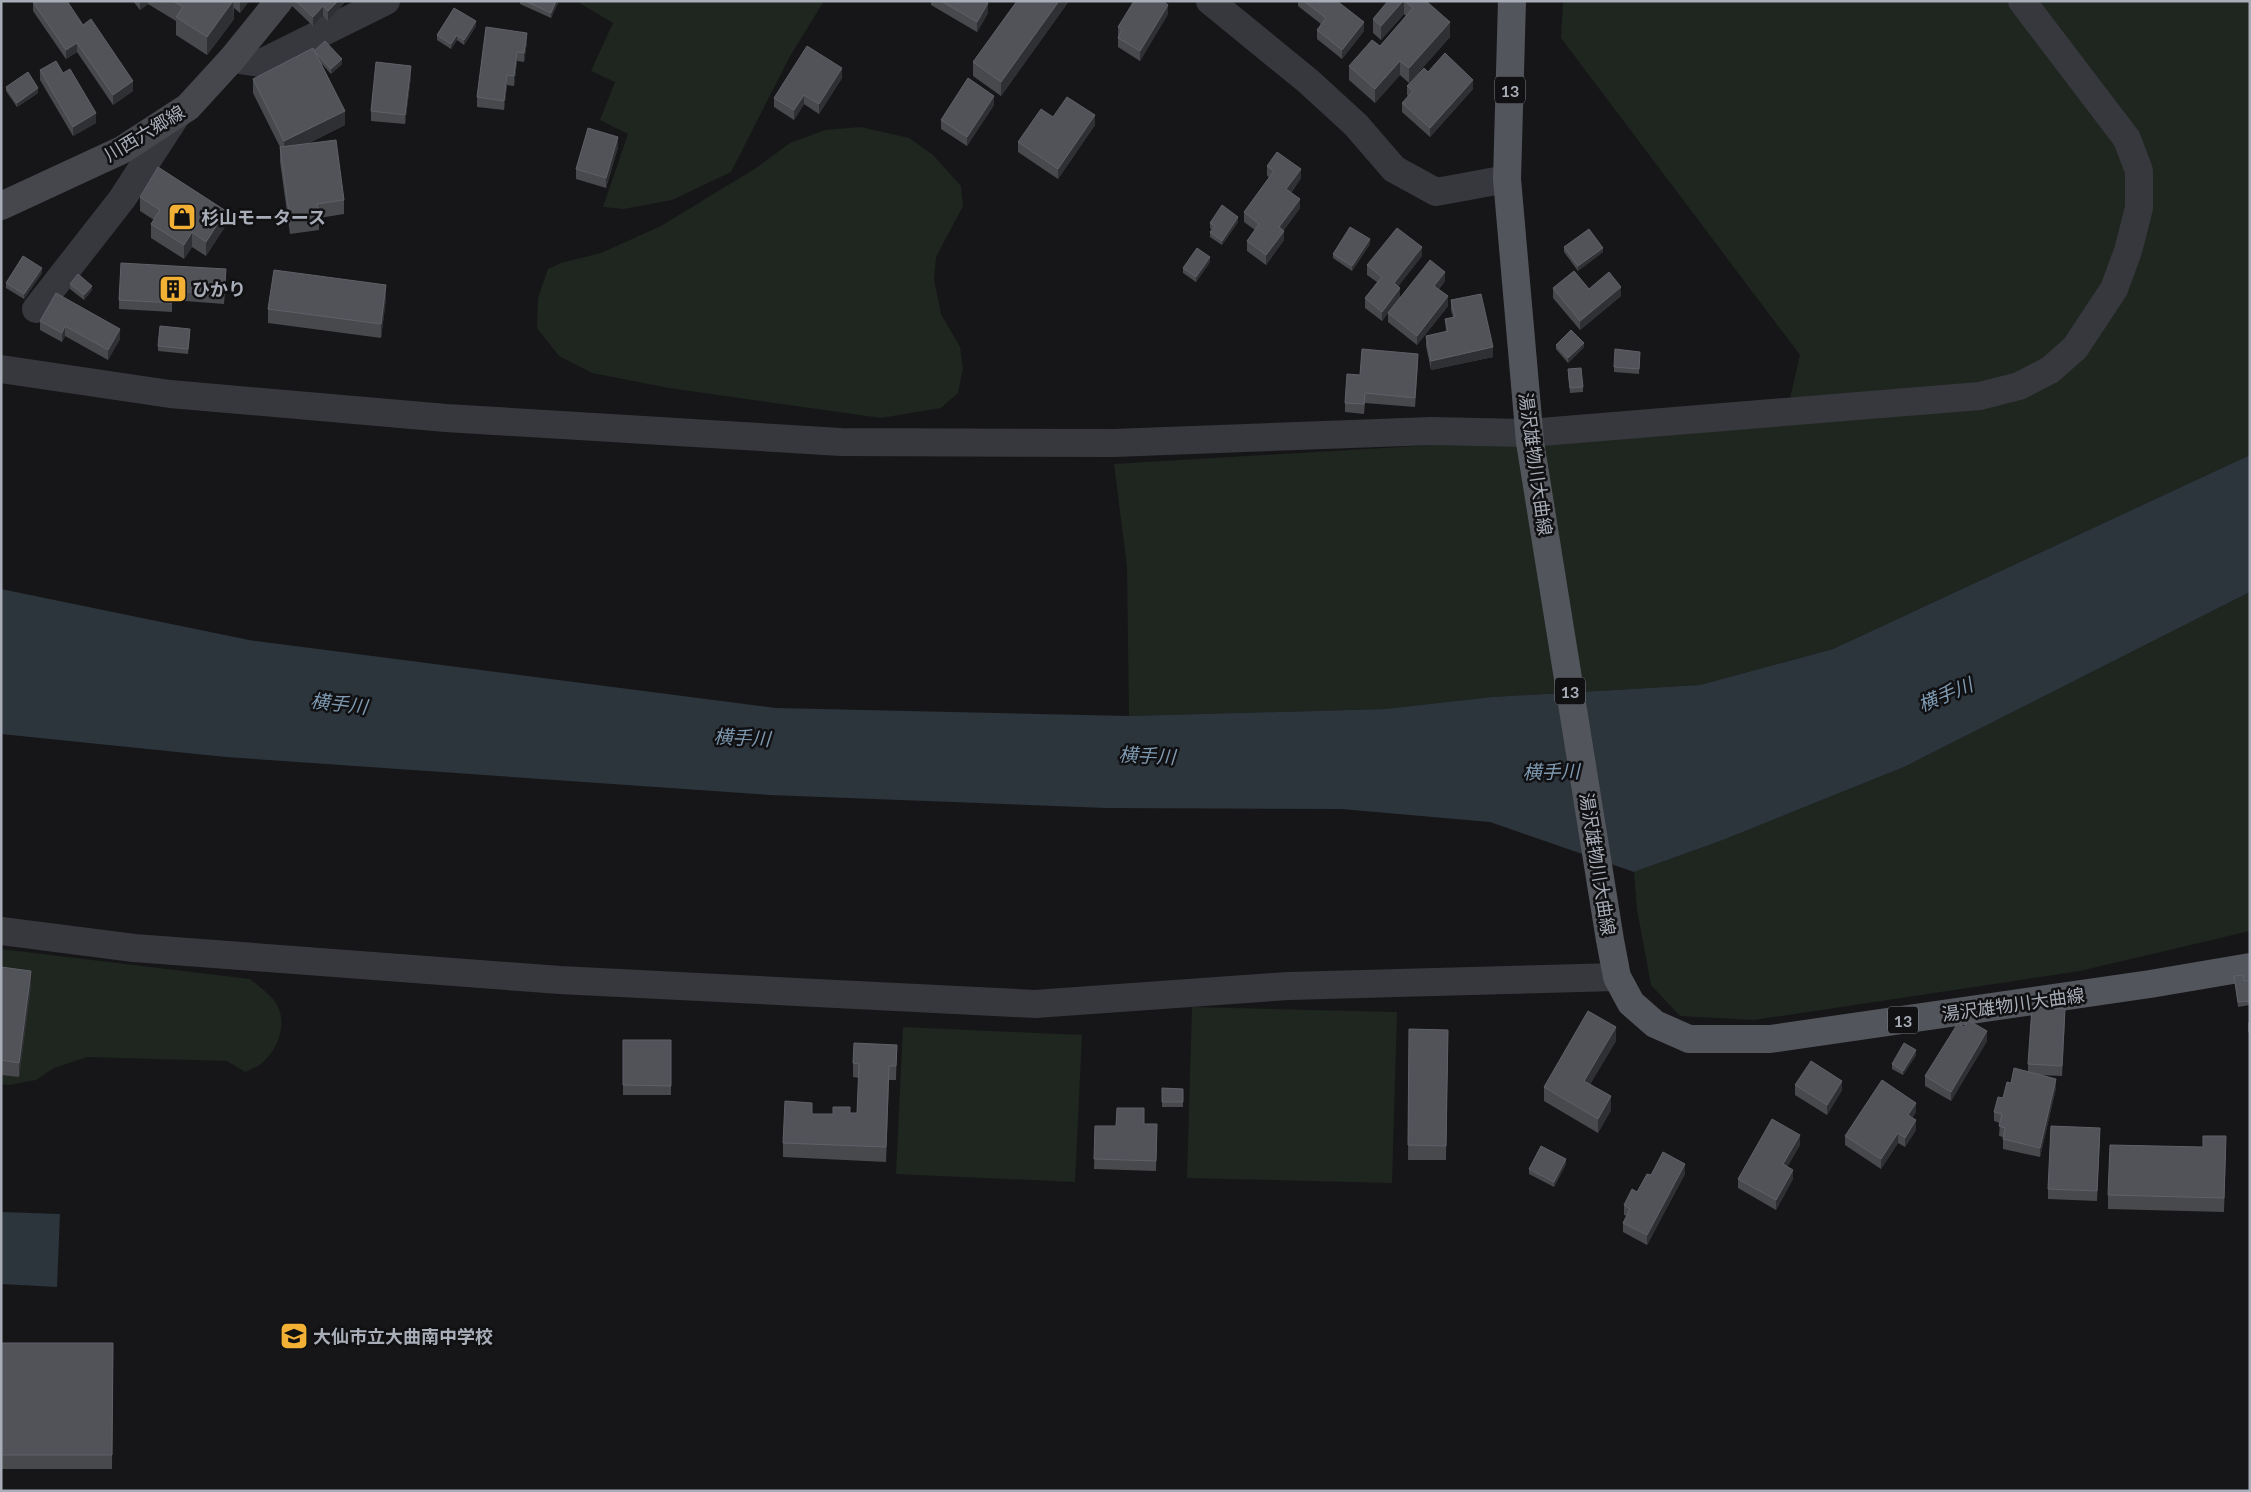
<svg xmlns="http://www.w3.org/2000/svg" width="2251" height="1492" viewBox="0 0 2251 1492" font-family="Lato,'Noto Sans JP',sans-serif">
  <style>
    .green { fill: #1e261f }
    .water { fill: #2c353c }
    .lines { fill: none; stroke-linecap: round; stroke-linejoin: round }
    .street { stroke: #37383d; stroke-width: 28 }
    .secondary { stroke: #45474d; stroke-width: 28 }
    .primary { stroke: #53555c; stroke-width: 28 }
    .wall { fill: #47494d }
    .shaded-wall { fill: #2f3033 }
    .building { fill: #525359; stroke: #5f6168 }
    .labels { text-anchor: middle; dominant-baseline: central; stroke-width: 5; stroke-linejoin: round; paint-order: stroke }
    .shield { fill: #111113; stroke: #7b7e86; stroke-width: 1 }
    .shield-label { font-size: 16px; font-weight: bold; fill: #a8adb8 }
    .street-label { font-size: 18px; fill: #a8adb8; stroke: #111113 }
    .poi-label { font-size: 18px; font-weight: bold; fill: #a8adb8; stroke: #111113; text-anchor: start }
    .water-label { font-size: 19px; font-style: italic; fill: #7f9bb3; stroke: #111113 }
  </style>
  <rect width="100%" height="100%" fill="#161618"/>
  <!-- green -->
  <path class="green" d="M576,1H824L789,58L731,172L672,200L624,209L603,207L628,134L600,120L615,82L591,71L613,23Z
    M1563,1H2250V455L1833,649L1700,685L1492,697L1385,709L1129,716L1127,567L1114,464L1784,424L1800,355L1561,38Z
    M861,127L909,138L933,155L961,186L963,206L936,257L934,280L941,314L960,347L963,368L958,393L941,408L881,418L669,388L592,373L559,356L537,328L538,298L548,269L561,263L601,253L661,226L756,168L790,143L825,130Z
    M2250,592V931L2080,971L1754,1020L1680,1016L1651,985L1637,909L1634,872L1723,840L1904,767Z
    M1,949L250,979C258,986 270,994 276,1003C288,1023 279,1048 262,1063C258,1067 251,1069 245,1072L227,1061L87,1057L54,1068L36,1080L9,1085L1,1084Z
    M1192,1007L1397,1012L1392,1183L1187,1178Z
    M903,1027L1082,1035L1075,1182L896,1174Z"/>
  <!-- water -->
  <path class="water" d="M2250,455V592L1904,767L1723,840L1634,872L1490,822L1341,809L1106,808L770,795L226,757L1,734V589L249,640L776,708L1129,716L1385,709L1492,697L1700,685L1833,649Z
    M1,1212L60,1214L57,1287L1,1284Z"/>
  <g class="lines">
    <!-- street -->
    <path class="street" d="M1210,1L1308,81L1356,125L1394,169L1436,192L1507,179
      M232,59L261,63L386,1
      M36,309L122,199L176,116
      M1,369L170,394L446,418L841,442L1113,443L1431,431L1529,433L1980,396L2019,386L2050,370L2075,348L2114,289L2128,251L2139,208V171L2127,139L2022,1
      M1,931L134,948L560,980L1035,1004L1288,986L1617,977"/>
    <!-- secondary -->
    <path class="secondary" d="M1,206L122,150L188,107L232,59L279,1"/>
    <!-- primary -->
    <path class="primary" d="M1512,1L1507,179L1530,442L1610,940L1617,977L1631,1003L1655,1024L1689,1039H1770L2150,984L2250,967"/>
  </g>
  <!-- wall -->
  <path class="wall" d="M133,1H249L240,13L234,8V19L207,55L176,35V21L148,4L140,10Z
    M291,1H346L328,21L323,16L313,26L291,5Z
    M520,1H559L551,18L520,4Z
    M931,1H984L988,13L977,32L931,5Z
    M1017,1H1069L1001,96L973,76V62Z
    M1298,1H1337L1364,31L1342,59L1317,39V30L1321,24L1298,6Z
    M1388,1H1426L1450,37L1409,83L1400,75L1375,103L1349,80V66L1380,46L1406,16L1404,14L1381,40L1373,33V19Z
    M33,2L83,25L133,91L113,105L77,52L66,59L33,11Z
    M1168,14L1140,61L1118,47V27Z
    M476,26L464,45L457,40L451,49L437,40V35Z
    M486,27L527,42L524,62L517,61L514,86L507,85L504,110L477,107V97Z
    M315,51L342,64L331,74L321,63L345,125L307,144L344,200V214L319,218V230L290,234L280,162V147L253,93V79Z
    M40,70L63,73L96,123L73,136L40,80Z
    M1428,72L1473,89L1430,137L1402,112V103L1408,96L1407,95V86Z
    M411,76L405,124L371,121V111Z
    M842,78L819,114L804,104L794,120L774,107V98Z
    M6,87L38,93L17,107L6,91Z
    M994,105L967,146L941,129V120Z
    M1053,117L1095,125L1058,179L1018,152V142Z
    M618,147L606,188L576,179V169Z
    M1267,166L1301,178L1291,193L1300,208L1283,231L1284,240L1266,265L1247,251V241L1255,230L1244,222V212L1269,177L1267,176Z
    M140,197L226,225L206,256L192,247L184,259L151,238V224L154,220L140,211Z
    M1238,222L1222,245L1210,237V232L1212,230L1210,228V223Z
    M1370,244L1352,271L1333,258V254Z
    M1564,247L1603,252L1578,271L1564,252Z
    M1422,256L1398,286L1400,297L1445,281L1439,289L1448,306L1417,345L1388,322V313L1394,305L1382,321L1365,308V298L1377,282L1367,275V265Z
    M1210,262L1196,282L1183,273V268Z
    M42,273L24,299L6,288V283Z
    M226,278L224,304L172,300V312L119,309V300Z
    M70,284L92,290L84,300L70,289Z
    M1553,288L1589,289L1621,296L1580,330L1553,298Z
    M386,299L381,338L268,323V309Z
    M1451,300L1493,357L1431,370L1426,346V336L1446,332L1445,319L1453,317L1451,310Z
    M40,321L120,339L108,360L65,336L62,342L40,330Z
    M190,334L188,354L158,351V346Z
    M1556,345L1584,347L1568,363L1556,349Z
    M1640,356L1639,374L1614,372V367Z
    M1418,363L1415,407L1365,403L1364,414L1345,412V403L1360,375Z
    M1568,374L1583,387V392L1570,393Z
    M1,967L31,985L19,1077L1,1075Z
    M2234,976L2244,981L2250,980V1005L2238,1007Z
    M2065,1018L2062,1076L2040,1075L2056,1088L2040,1157L2003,1149V1137L1999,1136L2000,1123L1994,1121V1112L2011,1083L2028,1072V1064Z
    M2250,1021V1034L2248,1032V1023Z
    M1409,1029L1448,1030L1446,1160H1408Z
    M623,1040H671V1095H623Z
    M1616,1041L1590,1084L1611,1110L1598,1133L1544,1101V1087Z
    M1987,1041L1951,1101L1925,1086V1076Z
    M897,1045L896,1080H889L886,1162L783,1157V1143L812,1114H833L850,1113H857L859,1078L853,1077V1063Z
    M1916,1055L1903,1075L1892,1069V1064Z
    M1795,1085L1842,1090L1827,1115L1795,1095Z
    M1162,1088L1183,1089V1107H1162Z
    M1916,1112L1912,1118L1916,1130L1905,1147L1898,1143L1881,1169L1845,1145V1136Z
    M1144,1124H1157L1156,1171L1094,1169L1095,1126H1116Z
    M2100,1137L2097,1201L2048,1199V1189Z
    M1800,1145L1787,1167L1793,1179L1776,1210L1738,1188V1179Z
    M2226,1150L2224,1212L2108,1209V1195Z
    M1566,1164L1554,1187L1529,1174V1169Z
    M1685,1174L1647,1245L1623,1232V1223L1627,1216L1624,1215V1205L1637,1192Z
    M1,1343H113L112,1469H1Z"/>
  <!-- shaded-wall -->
  <path class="shaded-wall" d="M140,1H148V4L140,10Z
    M233,1L234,19L207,55V37Z
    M240,1H249L240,13Z
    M338,1H346L328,21V11Z
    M556,1H559L551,18V13Z
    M1059,1H1069L1001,96V82Z
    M1403,1H1404V14L1381,40V26Z
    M988,3V13L977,32V22Z
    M1168,5V14L1140,61V51Z
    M323,6V16L313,26V17Z
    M476,21V26L464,45V40Z
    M1364,22V31L1342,59V50Z
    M1450,22V37L1409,83V68Z
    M527,33V42L524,62V53Z
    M457,35V40L451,49V44Z
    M77,43V52L66,59V50Z
    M517,52V61L514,86V76Z
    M342,59V64L331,74V69Z
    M1400,61V75L1375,103V89Z
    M411,66V76L405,124V115Z
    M842,68V78L819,114V104Z
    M507,75V85L504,110V101Z
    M1473,80V89L1430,137V128Z
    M133,81V91L113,105V95Z
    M38,88V93L17,107V103Z
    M804,95V104L794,120V110Z
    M994,96V105L967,146V137Z
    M345,111V125L284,155V141Z
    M96,113V123L73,136V127Z
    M1095,115V125L1058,179V169Z
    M618,137V147L606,188V178Z
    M1301,169V178L1286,199V189Z
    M1300,199V208L1279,237V227Z
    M226,211V225L206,256V242Z
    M1238,217V222L1222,245V241Z
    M1284,231V240L1266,265V255Z
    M192,232V247L184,259V245Z
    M1370,239V244L1352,271V266Z
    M1422,247V256L1394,292V283Z
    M1603,248V252L1578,271V266Z
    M1210,257V262L1196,282V277Z
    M42,268V273L24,299V294Z
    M1445,272V281L1434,295V286Z
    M386,285V299L381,338V324Z
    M92,286V290L84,300V295Z
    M1621,287V296L1580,330V321Z
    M1400,288V297L1382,321V312Z
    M1448,296V306L1417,345V336Z
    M65,326V336L62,342V333Z
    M120,329V339L108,360V350Z
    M1584,343V347L1568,363V358Z
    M1493,347V357L1431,370V361Z
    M1418,354V363L1415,407V398Z
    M31,971V985L19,1077V1063Z
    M2065,1009V1018L2062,1076V1066Z
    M1616,1027V1041L1584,1095V1081Z
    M1987,1031V1041L1951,1101V1092Z
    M1916,1050V1055L1903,1075V1071Z
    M889,1066V1080L886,1162V1147Z
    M2056,1079V1088L2040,1157V1148Z
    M1842,1081V1090L1827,1115V1105Z
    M1611,1096V1110L1598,1133V1119Z
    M1916,1103V1112L1908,1124V1115Z
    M1916,1120V1130L1905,1147V1138Z
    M1898,1133V1143L1881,1169V1159Z
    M1800,1135V1145L1783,1174V1164Z
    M1566,1159V1164L1554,1187V1182Z
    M1685,1164V1174L1647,1245V1235Z
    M1793,1170V1179L1776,1210V1200Z"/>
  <!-- building -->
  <path class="building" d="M34,1H67L83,25L91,19L133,81L113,95L77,43L66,50L33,2Z
    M173,1H233L207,37L176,17L183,7Z
    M296,1H338L328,11L323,6L313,17Z
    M525,1H556L551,13Z
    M941,1H984L988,3L977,22Z
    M1017,1H1059L1001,82L973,62Z
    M1134,1H1163L1168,5L1140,51L1118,38L1122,29L1118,27Z
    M1304,1H1337L1364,22L1342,50L1317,30L1326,18Z
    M1388,1H1403L1381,26L1373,19Z
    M1405,1H1426L1450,22L1409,68L1400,61L1375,89L1349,66L1372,40L1380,46L1413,8Z
    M454,8L476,21L464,40L457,35L451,44L437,35Z
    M486,27L527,33L524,53L517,52L514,76L507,75L504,101L477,97Z
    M325,41L342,59L331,69L314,51Z
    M807,46L842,68L819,104L804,95L794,110L774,98Z
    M313,48L345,111L284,141L253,79Z
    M1445,53L1473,80L1430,128L1402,103L1413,91L1407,86L1424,68L1428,72Z
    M56,61L63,73L70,69L96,113L73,127L40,70Z
    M376,62L411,66L405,115L371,111Z
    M28,72L38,88L17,103L6,87Z
    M968,78L994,96L967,137L941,120Z
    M1067,97L1095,115L1058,169L1018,142L1041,109L1053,117Z
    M588,128L618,137L606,178L576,169Z
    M336,140L344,200L317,204L319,216L290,220L280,147Z
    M1277,152L1301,169L1286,189L1300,199L1279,227L1284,231L1266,255L1247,241L1259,224L1244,212L1274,171L1267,166Z
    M158,167L226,211L206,242L192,232L184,245L151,224L160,210L140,197Z
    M1222,205L1238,217L1222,241L1210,232L1215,226L1210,223Z
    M1350,227L1370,239L1352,266L1333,254Z
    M1397,228L1422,247L1394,283L1400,288L1382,312L1365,298L1382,277L1367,265Z
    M1589,229L1603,248L1578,266L1564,247Z
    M1197,248L1210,257L1196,277L1183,268Z
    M23,256L42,268L24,294L6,283Z
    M1430,260L1445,272L1434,286L1448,296L1417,336L1388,313Z
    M121,263L226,269L224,294L172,291V303L119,300Z
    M274,270L386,285L381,324L268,309Z
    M1574,271L1589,289L1609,272L1621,287L1580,321L1553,288Z
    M78,274L92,286L84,295L70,284Z
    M56,293L120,329L108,350L65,326L62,333L40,321Z
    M1481,294L1493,347L1431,361L1426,336L1448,331L1445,319L1455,317L1451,300Z
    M160,326L190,329L188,349L158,346Z
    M1571,330L1584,343L1568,358L1556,345Z
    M1362,349L1418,354L1415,398L1365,393L1364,404L1345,403L1347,374L1360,375Z
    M1615,349L1640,352L1639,369L1614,367Z
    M1581,368L1583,387L1570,388L1568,369Z
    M1,967L31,971L19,1063L1,1060Z
    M2243,975L2244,981L2250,980V1001L2238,1002L2234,976Z
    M2032,1007L2065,1009L2062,1066L2028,1064Z
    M1588,1011L1616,1027L1584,1081L1611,1096L1598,1119L1544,1087Z
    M1968,1020L1987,1031L1951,1092L1925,1076L1958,1023L1964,1027Z
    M1409,1029L1448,1030L1446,1146L1408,1145Z
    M623,1040H671V1086L623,1085Z
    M854,1043L897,1045L896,1066H889L886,1147L783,1143L785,1101L812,1103V1114H833V1107H850V1113H857L859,1064L853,1063Z
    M1904,1043L1916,1050L1903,1071L1892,1064Z
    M1811,1061L1842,1081L1827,1105L1795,1085Z
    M2014,1068L2056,1079L2040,1148L2003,1139L2005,1128L1999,1126L2002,1114L1994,1112L1998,1097L2003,1098L2007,1082L2011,1083Z
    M1882,1080L1916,1103L1908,1115L1916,1120L1905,1138L1898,1133L1881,1159L1845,1136Z
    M1162,1088L1183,1089V1102H1162Z
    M1117,1108H1144V1124H1157L1156,1161L1094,1159L1095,1126H1116Z
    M1772,1119L1800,1135L1783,1164L1793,1170L1776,1200L1738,1179Z
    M2051,1126L2100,1128L2097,1191L2048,1189Z
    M2203,1136H2226L2224,1198L2108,1195L2110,1145L2203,1147Z
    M1541,1146L1566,1159L1554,1182L1529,1169Z
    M1663,1152L1685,1164L1647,1235L1623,1223L1630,1209L1624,1205L1632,1189L1637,1192L1647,1174L1651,1175Z
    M1,1343H113L112,1455H1Z"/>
  <!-- icons -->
  <defs>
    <symbol id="shop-square" viewBox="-11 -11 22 22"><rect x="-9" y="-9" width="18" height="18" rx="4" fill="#f2b134" stroke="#111113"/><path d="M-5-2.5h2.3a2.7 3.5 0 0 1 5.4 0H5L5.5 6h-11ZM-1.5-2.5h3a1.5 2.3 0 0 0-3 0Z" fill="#111"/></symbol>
    <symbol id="building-square" viewBox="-11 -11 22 22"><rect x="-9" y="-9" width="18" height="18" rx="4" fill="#f2b134" stroke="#111113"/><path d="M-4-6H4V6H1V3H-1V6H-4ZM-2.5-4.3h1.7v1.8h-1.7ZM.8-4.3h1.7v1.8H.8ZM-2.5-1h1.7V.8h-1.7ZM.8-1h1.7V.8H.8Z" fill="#111"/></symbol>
    <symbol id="school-square" viewBox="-11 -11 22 22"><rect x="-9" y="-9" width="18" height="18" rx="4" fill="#f2b134" stroke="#111113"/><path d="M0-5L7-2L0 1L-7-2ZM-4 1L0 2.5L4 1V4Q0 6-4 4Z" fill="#111"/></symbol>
  </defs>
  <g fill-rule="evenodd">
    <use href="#shop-square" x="166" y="201" width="32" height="32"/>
    <use href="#building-square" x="157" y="273" width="32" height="32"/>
    <use href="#school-square" x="278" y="1320" width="32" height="32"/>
  </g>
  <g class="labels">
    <!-- shield labels -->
    <g class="shield">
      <rect x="1495" y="76.5" width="30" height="27" rx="4"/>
      <rect x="1555" y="677.5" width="30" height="27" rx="4"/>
      <rect x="1888" y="1006.5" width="30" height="27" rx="4"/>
    </g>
    <g class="shield-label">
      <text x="1510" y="90">13</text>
      <text x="1570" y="691">13</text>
      <text x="1903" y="1020">13</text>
    </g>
    <!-- street labels -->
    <g class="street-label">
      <text transform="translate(144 133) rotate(-31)">川西六郷線</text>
      <text transform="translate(1536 464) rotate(82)">湯沢雄物川大曲線</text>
      <text transform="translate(1598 864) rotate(81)">湯沢雄物川大曲線</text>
      <text transform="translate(2013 1004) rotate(-8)">湯沢雄物川大曲線</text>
    </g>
    <!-- poi labels -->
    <g class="poi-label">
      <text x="201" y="217">杉山モータース</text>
      <text x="192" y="289">ひかり</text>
      <text x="313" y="1336">大仙市立大曲南中学校</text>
    </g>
    <!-- water labels -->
    <g class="water-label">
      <text transform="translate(1945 694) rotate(-23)">横手川</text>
      <text transform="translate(339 703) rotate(7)">横手川</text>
      <text transform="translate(742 737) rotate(3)">横手川</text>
      <text transform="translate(1147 755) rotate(3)">横手川</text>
      <text transform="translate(1551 771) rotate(-1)">横手川</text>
    </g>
  </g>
  <!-- border -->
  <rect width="2251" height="1492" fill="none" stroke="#a8adb8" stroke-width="5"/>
</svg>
